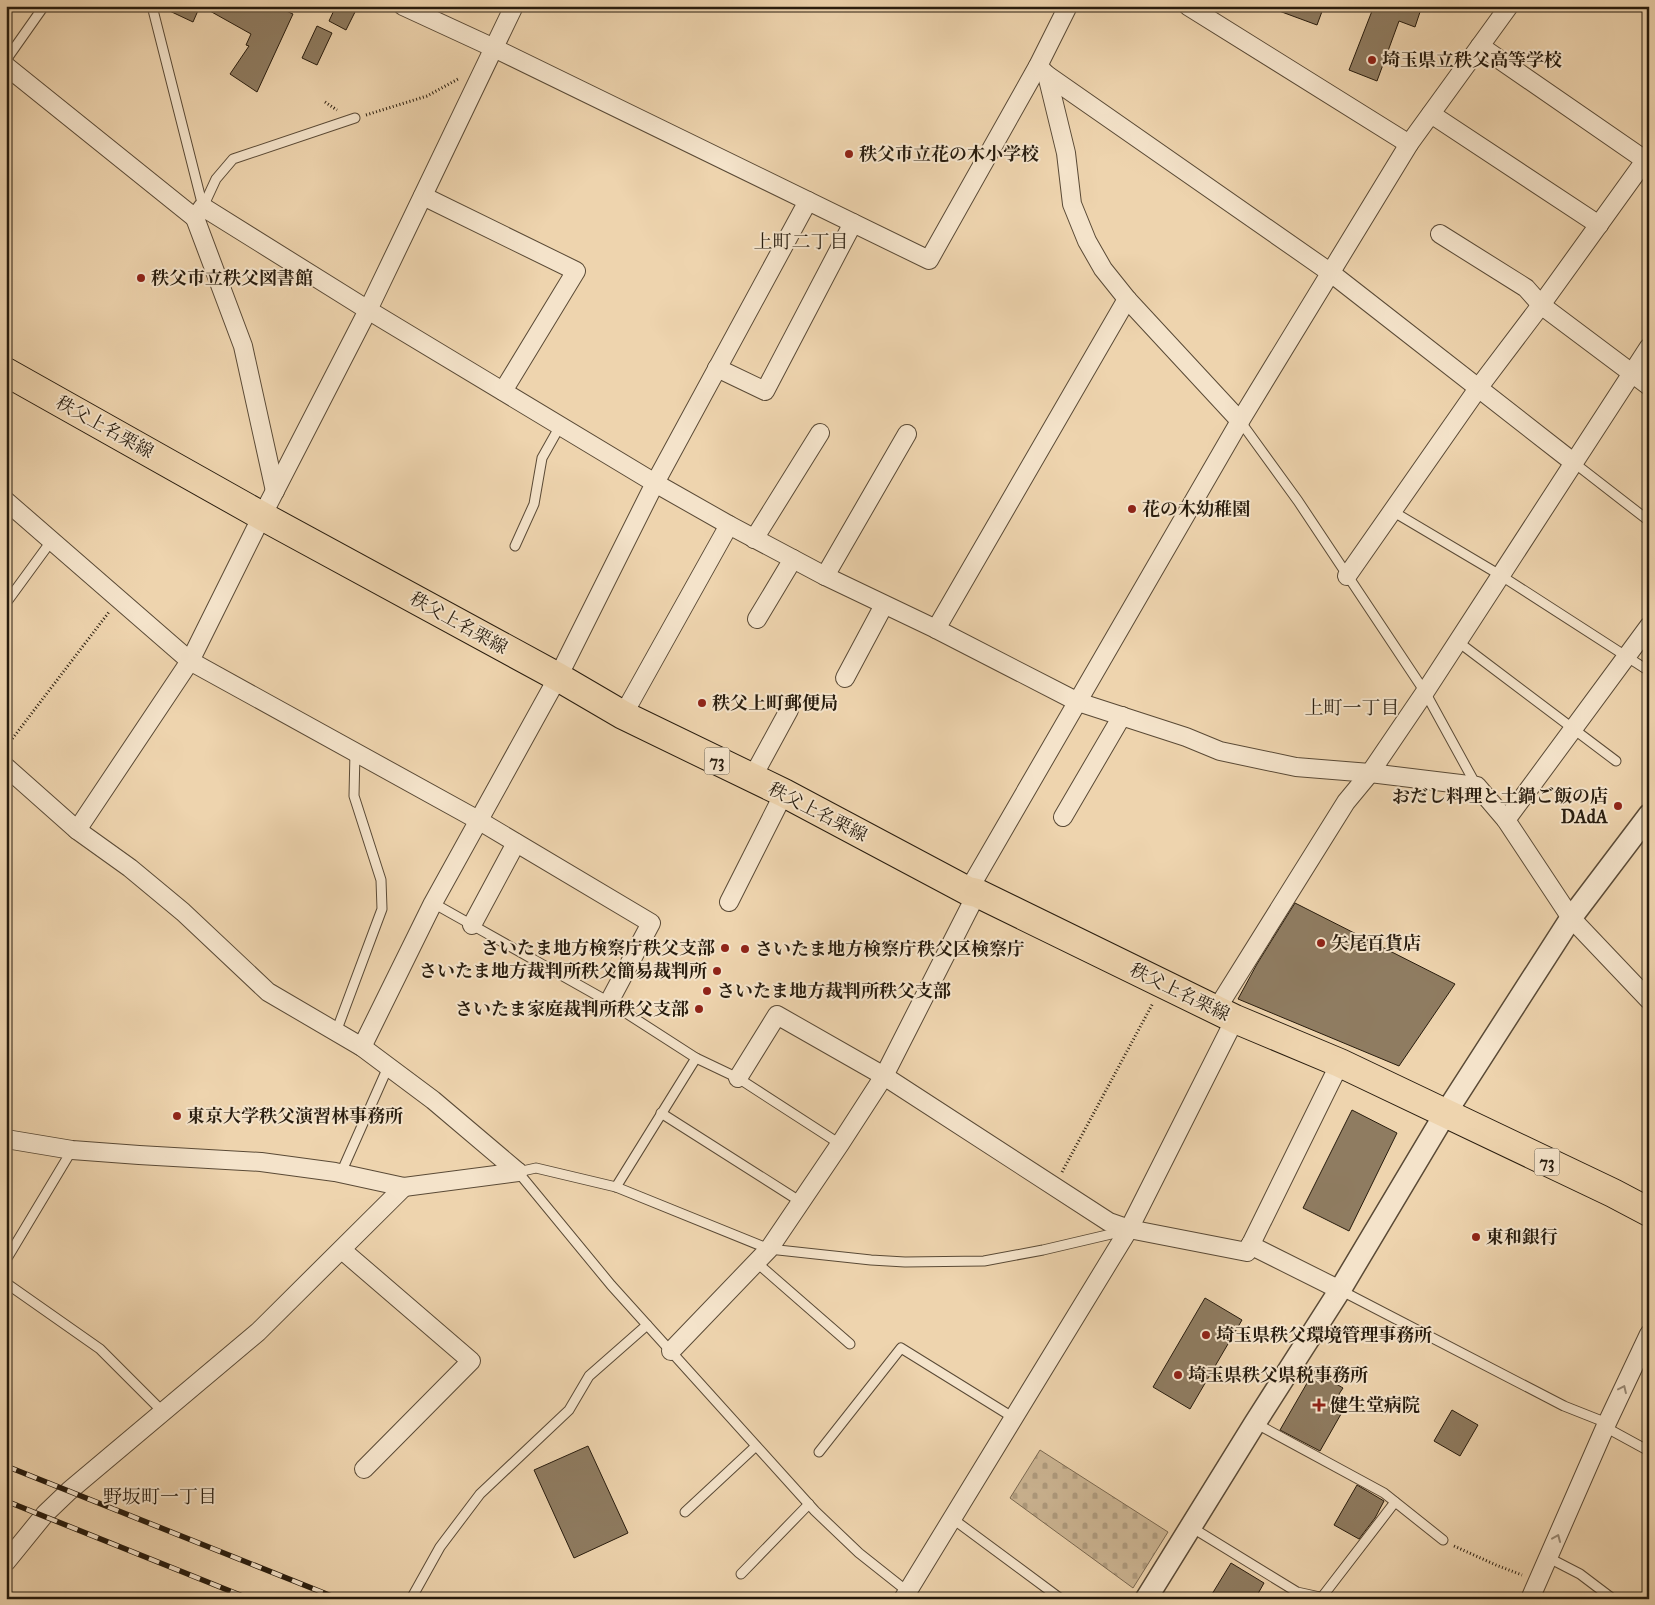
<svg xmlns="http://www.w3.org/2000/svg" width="1655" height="1605" font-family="'IM FELL Great Primer','Noto Serif JP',serif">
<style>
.cemetery{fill:url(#cemetery-stones);stroke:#7a6850}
.building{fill:#8f7c61;stroke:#281c0e}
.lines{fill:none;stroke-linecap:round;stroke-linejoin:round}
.service-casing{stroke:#5a4a36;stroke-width:11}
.minor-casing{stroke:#5a4a36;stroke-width:20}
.tertiary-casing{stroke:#5a4a36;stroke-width:24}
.primary-casing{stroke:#281c0e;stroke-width:30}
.path{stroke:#281c0e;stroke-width:3;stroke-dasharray:1 2.5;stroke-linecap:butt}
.service{stroke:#f4e3ca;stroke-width:9}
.minor{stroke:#f4e3ca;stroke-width:18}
.tertiary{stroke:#f4e3ca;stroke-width:21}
.primary{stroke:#eed4ae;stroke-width:28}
.rail-casing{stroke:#281c0e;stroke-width:5.5}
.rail{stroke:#f4e3ca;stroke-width:4;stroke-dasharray:11;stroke-linecap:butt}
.oneway{stroke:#988975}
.poi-dot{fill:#8f2418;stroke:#f4e3ca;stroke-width:2}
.labels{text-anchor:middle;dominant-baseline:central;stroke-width:4;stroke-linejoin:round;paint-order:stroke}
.shield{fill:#f4e3ca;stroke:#655846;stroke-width:1}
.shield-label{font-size:16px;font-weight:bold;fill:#281c0e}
.poi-label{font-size:18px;font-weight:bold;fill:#281c0e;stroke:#f4e3ca;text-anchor:start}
.street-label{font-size:18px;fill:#281c0e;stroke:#f4e3ca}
.neighbourhood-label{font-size:19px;fill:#281c0e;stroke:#f4e3ca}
</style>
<defs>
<pattern id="cemetery-stones" width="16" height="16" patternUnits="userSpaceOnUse" patternTransform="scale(1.25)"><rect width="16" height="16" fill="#ccb593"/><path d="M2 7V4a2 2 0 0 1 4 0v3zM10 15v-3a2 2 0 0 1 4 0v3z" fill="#af9b7e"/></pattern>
</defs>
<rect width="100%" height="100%" fill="#eed4ae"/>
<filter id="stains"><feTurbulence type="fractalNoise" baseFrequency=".004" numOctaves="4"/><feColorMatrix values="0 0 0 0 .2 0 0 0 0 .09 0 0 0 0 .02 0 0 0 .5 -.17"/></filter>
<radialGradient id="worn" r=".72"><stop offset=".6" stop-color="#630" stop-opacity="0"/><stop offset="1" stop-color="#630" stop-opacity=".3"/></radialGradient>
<polygon class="cemetery" points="1040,1450 1168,1532 1133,1588 1010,1498"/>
<g class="building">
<polygon points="159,6 200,6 193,22"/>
<polygon points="201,6 275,6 293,14 257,92 230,74 249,46 246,45 251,34"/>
<polygon points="336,6 358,6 346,30 329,21"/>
<polygon points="1271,6 1324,6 1317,25 1271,8"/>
<polygon points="1364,6 1422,6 1415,27 1399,21 1377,81 1349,70 1372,11 1364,8"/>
<polygon points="317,26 332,33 317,65 302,58"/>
<polygon points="1295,903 1455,984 1399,1066 1238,999 1257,964"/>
<polygon points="1352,1110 1397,1133 1349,1231 1303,1208"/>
<polygon points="1205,1298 1242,1320 1190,1409 1153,1387"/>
<polygon points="1314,1371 1343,1388 1339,1394 1349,1400 1320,1451 1280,1430"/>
<polygon points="1452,1410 1478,1425 1460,1456 1434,1441"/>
<polygon points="588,1446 628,1533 574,1558 534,1470"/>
<polygon points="1357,1485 1384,1501 1375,1518 1359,1539 1334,1525"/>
<polygon points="1231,1563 1264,1583 1255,1599 1209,1599"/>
</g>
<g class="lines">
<g class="service-casing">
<g id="service">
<polyline points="152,6 203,207"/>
<polyline points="6,60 44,6"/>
<polyline points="6,83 15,72"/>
<polyline points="203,207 216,179 233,159 355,118"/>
<polyline points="1240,421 1298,501 1425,692 1476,785"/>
<polyline points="1573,462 1649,521"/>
<polyline points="1392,511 1500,575 1649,671"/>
<polyline points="515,546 534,504 542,458 560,426"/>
<polyline points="6,603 52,540"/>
<polyline points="1457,641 1616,761"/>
<polyline points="433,903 609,1002 696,1058 738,1078 840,1144"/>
<polyline points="336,1032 382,909 381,880 354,796 355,752"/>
<polyline points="661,1113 801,1202"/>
<polyline points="341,1173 388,1067"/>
<polyline points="616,1187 696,1058"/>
<polyline points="6,1260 72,1150"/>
<polyline points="756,1262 850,1344"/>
<polyline points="6,1283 100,1349 162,1411"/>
<polyline points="1340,1290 1564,1406 1607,1423"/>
<polyline points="1255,1423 1384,1493 1443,1540"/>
<polyline points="1605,1427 1649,1451"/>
<polyline points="819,1452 901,1348 1014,1418"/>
<polyline points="685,1512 756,1446"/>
<polyline points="953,1519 1061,1599"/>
<polyline points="1191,1527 1297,1592 1329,1599"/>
<polyline points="1549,1558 1580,1574 1613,1599"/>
<polyline points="741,1574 809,1504"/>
<polyline points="1322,1597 1395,1502"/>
<polyline points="411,1599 440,1547 480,1494 569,1410 589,1376 647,1325"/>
<polyline points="917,1599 859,1553 815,1511 611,1285 518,1172 536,1168 616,1187 769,1249 871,1260 905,1262 984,1261 1043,1250 1124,1231"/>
</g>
</g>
<g class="minor-casing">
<g id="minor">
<polyline points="403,6 494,48 929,260 1038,66 1068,6"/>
<polyline points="1188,6 1409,144"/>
<polyline points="1480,46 1645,160"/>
<polyline points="6,66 195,218 203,207 368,310 655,483 729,525 825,576 936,629 1078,702 1186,737 1220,751 1296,767 1370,773 1477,786 1506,820 1571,918 1649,1000"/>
<polyline points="1038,66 1047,75 1331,273 1573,462"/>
<polyline points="1047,75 1066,153 1072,204 1087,241 1103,269 1127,299 1240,421"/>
<polyline points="1431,114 1599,225"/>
<polyline points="423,196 576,271 503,391"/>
<polyline points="195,218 243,346 275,491"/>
<polyline points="1440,234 1526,288 1541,305 1649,386"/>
<polyline points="717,368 765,391 853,223"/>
<polyline points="6,501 190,661 478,820 651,923 609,1002"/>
<polyline points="754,539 820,433"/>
<polyline points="825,576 907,434"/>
<polyline points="1347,576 1479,387 1541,305 1649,155"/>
<polyline points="757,619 793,559"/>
<polyline points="936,629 1127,299"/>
<polyline points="845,678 884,605"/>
<polyline points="623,715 729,525"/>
<polyline points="6,767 77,830 130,868 183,912 268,992 362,1047 433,1100 518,1172"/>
<polyline points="752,778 789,710"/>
<polyline points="1063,817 1122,716"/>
<polyline points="1506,820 1649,626"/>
<polyline points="77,830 190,661 262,516 368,310 514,6"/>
<polyline points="968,891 1240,421 1409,144 1509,6"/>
<polyline points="729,902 784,793"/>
<polyline points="472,925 516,843"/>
<polyline points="1216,1010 1346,802 1370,773 1425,692 1649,347"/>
<polyline points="362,1047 433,903 558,677 655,483 808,201"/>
<polyline points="738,1078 777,1015 884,1076 1109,1222 1129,1229 1247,1252 1340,1063"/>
<polyline points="6,1139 72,1150 139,1155 261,1162 335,1172 404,1187 518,1172"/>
<polyline points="1250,1245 1340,1290"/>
<polyline points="342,1250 471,1361 364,1469"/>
<polyline points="671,1351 769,1249 840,1144 884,1076 977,893"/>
<polyline points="6,1562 45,1514 69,1491 258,1332 404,1187"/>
<polyline points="903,1599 1129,1229 1235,1019"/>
<polyline points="1530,1599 1607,1423 1649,1334"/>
</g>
</g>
<g class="tertiary-casing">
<polyline id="tertiary" points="1146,1599 1255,1423 1340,1290 1445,1114 1571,918 1649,815"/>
</g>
<g class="primary-casing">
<polyline id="primary" points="6,372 262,516 558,677 623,715 784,793 968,891 977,893 1235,1019 1340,1063 1613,1193 1649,1212"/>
</g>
<g class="path">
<polyline points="325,102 337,110"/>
<polyline points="366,115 427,96 460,78"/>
<polyline points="6,747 109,612"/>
<polyline points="1062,1172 1153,1003"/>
<polyline points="1454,1546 1496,1565 1522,1575"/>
</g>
<use href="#service" class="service"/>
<use href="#minor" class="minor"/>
<use href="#tertiary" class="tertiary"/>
<use href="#primary" class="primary"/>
<g class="rail-casing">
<g id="rail">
<polyline points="6,1466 339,1599"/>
<polyline points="6,1501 250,1599"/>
</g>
</g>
<use href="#rail" class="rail"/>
</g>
<defs><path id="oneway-chevron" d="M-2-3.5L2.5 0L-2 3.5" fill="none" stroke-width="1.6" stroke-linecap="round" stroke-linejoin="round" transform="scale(1.25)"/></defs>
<g class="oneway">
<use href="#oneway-chevron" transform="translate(1623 1389) rotate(-65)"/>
<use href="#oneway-chevron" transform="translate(1557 1538) rotate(-67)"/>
</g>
<g class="poi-dot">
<circle cx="1372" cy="60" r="5"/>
<circle cx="849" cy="154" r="5"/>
<circle cx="141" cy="278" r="5"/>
<circle cx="1132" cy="509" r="5"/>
<circle cx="702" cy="703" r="5"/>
<circle cx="1618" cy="806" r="5"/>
<circle cx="1321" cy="943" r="5"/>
<circle cx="725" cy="948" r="5"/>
<circle cx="745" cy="949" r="5"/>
<circle cx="717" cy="971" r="5"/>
<circle cx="707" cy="991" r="5"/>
<circle cx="699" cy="1009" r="5"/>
<circle cx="177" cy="1116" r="5"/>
<circle cx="1476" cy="1237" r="5"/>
<circle cx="1206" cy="1335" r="5"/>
<circle cx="1178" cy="1375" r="5"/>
<path d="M1316.5 1397.5h5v5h5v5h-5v5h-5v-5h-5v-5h5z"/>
</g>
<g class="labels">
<g class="shield">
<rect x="704.5" y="747.5" width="25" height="27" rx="4"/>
<rect x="1534.5" y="1148.5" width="25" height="27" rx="4"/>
</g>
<g class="shield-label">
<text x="717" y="761">73</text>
<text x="1547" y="1162">73</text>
</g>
<g class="poi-label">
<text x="1382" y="60">埼玉県立秩父高等学校</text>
<text x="859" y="154">秩父市立花の木小学校</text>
<text x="151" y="278">秩父市立秩父図書館</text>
<text x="1142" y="509">花の木幼稚園</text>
<text x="712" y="703">秩父上町郵便局</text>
<text x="1608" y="796" text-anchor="end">おだし料理と土鍋ご飯の店<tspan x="1608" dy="21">DAdA</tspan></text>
<text x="1331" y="943">矢尾百貨店</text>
<text x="715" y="948" text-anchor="end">さいたま地方検察庁秩父支部</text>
<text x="755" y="949">さいたま地方検察庁秩父区検察庁</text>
<text x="707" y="971" text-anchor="end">さいたま地方裁判所秩父簡易裁判所</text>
<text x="717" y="991">さいたま地方裁判所秩父支部</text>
<text x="689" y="1009" text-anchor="end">さいたま家庭裁判所秩父支部</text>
<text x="187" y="1116">東京大学秩父演習林事務所</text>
<text x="1486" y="1237">東和銀行</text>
<text x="1216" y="1335">埼玉県秩父環境管理事務所</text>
<text x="1188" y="1375">埼玉県秩父県税事務所</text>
<text x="1330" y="1405">健生堂病院</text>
</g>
<g class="street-label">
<text transform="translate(105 427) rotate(29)">秩父上名栗線</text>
<text transform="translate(459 623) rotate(29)">秩父上名栗線</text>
<text transform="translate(818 812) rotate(27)">秩父上名栗線</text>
<text transform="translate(1180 992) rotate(26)">秩父上名栗線</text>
</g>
<g class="neighbourhood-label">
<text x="801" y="241">上町二丁目</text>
<text x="1352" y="707">上町一丁目</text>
<text x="160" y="1496">野坂町一丁目</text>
</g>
</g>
<rect width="1655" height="1605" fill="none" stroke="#eed4ae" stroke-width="25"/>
<rect x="8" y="8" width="1640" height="1590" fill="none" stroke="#281c0e" stroke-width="2.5"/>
<rect x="12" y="12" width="1630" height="1580" fill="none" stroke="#281c0e"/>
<rect width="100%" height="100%" filter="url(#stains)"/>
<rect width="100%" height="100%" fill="url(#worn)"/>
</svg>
